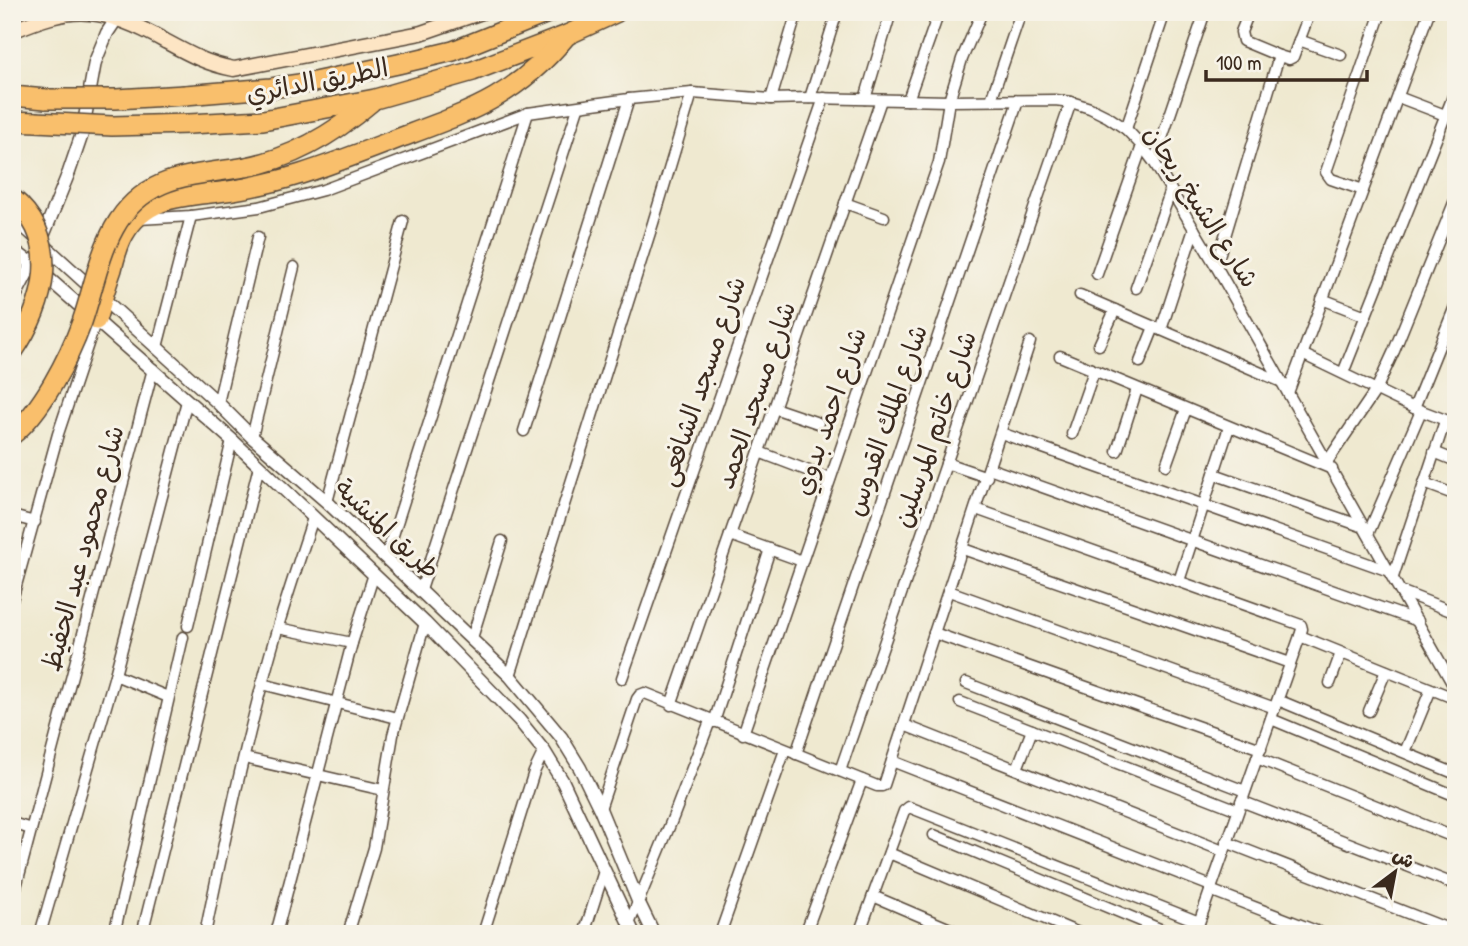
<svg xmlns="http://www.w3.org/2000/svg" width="1468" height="946" font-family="'Patrick Hand','Playpen Sans Arabic',sans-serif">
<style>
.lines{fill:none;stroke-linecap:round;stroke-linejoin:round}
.minor-casing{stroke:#564739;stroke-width:13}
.tertiary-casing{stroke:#564739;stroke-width:15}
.secondary-casing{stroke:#564739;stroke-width:17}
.motorway-casing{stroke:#564739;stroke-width:22}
.minor{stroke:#fff;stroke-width:10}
.tertiary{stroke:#fff;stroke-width:12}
.secondary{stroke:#fde5c4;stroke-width:14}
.motorway{stroke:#f9bf6c;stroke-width:19}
.motorway-bridge-casing{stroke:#564739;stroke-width:22;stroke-linecap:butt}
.motorway-bridge{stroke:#f9bf6c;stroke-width:19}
.labels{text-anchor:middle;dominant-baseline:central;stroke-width:6;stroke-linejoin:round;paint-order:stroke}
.street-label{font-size:26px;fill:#3b2a1e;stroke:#f7f3e8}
</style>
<rect width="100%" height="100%" fill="#f7f3e8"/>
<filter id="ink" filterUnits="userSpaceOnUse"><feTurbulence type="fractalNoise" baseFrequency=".0143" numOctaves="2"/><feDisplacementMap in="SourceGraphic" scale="14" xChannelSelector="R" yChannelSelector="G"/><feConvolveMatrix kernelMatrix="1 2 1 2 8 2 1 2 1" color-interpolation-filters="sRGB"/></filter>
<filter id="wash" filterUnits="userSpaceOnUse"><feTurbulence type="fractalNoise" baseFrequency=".00686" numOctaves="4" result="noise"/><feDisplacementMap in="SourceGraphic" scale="28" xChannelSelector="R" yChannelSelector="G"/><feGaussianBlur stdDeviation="1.57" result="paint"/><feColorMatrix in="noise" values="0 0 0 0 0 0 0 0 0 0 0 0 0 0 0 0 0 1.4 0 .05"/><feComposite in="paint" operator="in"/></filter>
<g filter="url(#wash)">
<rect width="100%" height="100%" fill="#efe9d0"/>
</g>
<g filter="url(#ink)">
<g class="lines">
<g class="minor-casing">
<g id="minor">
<polyline points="1249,12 1241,32 1243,41 1279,56"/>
<polyline points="1299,40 1341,55"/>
<polyline points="1398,97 1445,115"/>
<polyline points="810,98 837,12"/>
<polyline points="771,99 797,12"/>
<polyline points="865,99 891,12"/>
<polyline points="908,100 939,12"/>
<polyline points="991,100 1021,12"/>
<polyline points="1126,129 1165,12"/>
<polyline points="1154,162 1205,12"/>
<polyline points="1363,190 1331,179 1326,172 1381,12"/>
<polyline points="845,203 884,217"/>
<polyline points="139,219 191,216 259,207 323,190 528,113 629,99 692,93 771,99 810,98 949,101 1055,100 1071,102 1090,108 1108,117 1126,129 1142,146 1154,162 1216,266 1456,690"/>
<polyline points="1216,266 1279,56 1289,59 1293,57 1310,12"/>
<polyline points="1097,274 1142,146"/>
<polyline points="1136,288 1171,190"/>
<polyline points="1080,295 1282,382"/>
<polyline points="1322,299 1366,316"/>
<polyline points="1161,330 1194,229"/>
<polyline points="1099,345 1115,310"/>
<polyline points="157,347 191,216"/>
<polyline points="1302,354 1414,408 1456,424"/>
<polyline points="1060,356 1332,469"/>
<polyline points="1140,362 1154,327"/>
<polyline points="1343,373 1456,89"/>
<polyline points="1288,393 1429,12"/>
<polyline points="218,403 258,237"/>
<polyline points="774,408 818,423"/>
<polyline points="1414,408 1456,304"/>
<polyline points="524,431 629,99"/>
<polyline points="1001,433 1389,571"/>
<polyline points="1072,434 1094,371"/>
<polyline points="252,437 294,267"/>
<polyline points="1117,451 1137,389"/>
<polyline points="759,452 830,479"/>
<polyline points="1434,452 1456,461"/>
<polyline points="1327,462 1376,390 1394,351 1456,198"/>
<polyline points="946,463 987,477"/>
<polyline points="1166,465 1186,409"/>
<polyline points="989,468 1418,621"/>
<polyline points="1214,474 1364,527"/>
<polyline points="1424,483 1456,495"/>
<polyline points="327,502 403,221"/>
<polyline points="976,509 1301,625 1302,629 1300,636 1195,934"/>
<polyline points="12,516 35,522"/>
<polyline points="1368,534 1421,411"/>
<polyline points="730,535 802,561"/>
<polyline points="963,549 1290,663"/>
<polyline points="386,557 528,113"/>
<polyline points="1393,577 1445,421"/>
<polyline points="1179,581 1229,427"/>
<polyline points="421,590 578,108"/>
<polyline points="949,591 1275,708"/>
<polyline points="1400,591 1456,613"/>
<polyline points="12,600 58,434 96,320"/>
<polyline points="188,626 232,440"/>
<polyline points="278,628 352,643"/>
<polyline points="934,633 1261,749"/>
<polyline points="1300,636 1456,699"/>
<polyline points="472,638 502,541"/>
<polyline points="115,675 168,697"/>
<polyline points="510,676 653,223 692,93"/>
<polyline points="622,678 824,98"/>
<polyline points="966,683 1245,791"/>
<polyline points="1330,683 1341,653"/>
<polyline points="262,684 397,718"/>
<polyline points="1278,700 1456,774"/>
<polyline points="960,702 1238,810"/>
<polyline points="671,705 881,100"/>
<polyline points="1369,711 1386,671"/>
<polyline points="1271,719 1456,796"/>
<polyline points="714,722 770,549"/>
<polyline points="904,725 1223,851"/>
<polyline points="743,734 939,162 949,101 962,59 982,12"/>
<polyline points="1405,752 1431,689"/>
<polyline points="796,754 1018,101"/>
<polyline points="244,758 383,790"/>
<polyline points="1257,758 1456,838"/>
<polyline points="892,761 1211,886"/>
<polyline points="1017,769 1032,730"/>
<polyline points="840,771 1071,102"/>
<polyline points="1241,801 1456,885"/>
<polyline points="600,809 637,699 640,695 645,693 877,786 882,786 884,785 1030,342"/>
<polyline points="12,823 31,829"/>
<polyline points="934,835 1172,934"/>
<polyline points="1226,842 1456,932"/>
<polyline points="889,853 1081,934"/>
<polyline points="1210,890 1324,934"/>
<polyline points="873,896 962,934"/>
<polyline points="12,902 153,369"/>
<polyline points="629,924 674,815 710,721"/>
<polyline points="40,934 115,675 187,401"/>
<polyline points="114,934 183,637"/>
<polyline points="142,934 259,466"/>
<path d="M 205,934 C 226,832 248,730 277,630 C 288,593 301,555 313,518"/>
<polyline points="276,934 352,643 374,574"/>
<polyline points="348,934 374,848 393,735 425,623"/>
<polyline points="483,934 534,772 544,751"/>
<polyline points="584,934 604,871"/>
<polyline points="720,934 785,750"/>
<polyline points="805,934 862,780"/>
<polyline points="859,934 904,811 909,807 1199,922"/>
</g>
</g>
<g class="tertiary-casing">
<g id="tertiary">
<polyline points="12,216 218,403 252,437 327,502 510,676 561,737 580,768 600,809 638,901 654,934"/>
<polyline points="41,241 69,172 82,134 95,62 107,33 121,12"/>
<polyline points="12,249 32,264 232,440 425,623 519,720 544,751 563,782 634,934"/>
<polyline points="12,302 35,258"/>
</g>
</g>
<g class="secondary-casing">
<path id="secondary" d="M 12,31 C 36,21 64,10 90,13 C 114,15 144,29 165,41 C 189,54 207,64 234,69 L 421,33 L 482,12"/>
</g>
<g class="motorway-casing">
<g id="motorway">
<polyline points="185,95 271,88 314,82 398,64 453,51 550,12"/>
<polyline points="12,96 46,99"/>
<polyline points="12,121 36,122"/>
<polyline points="189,124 263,120 375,99 473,71 567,35 617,12"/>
<path d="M 246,167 C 294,158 335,133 371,102"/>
<path d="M 96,320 C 101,303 106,286 112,269 C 115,257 118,244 124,234 C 149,191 192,197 234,190 C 257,186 279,181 301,174 C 335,163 368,150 402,137 C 472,111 517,96 567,35"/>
</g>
</g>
<use href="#minor" class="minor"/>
<use href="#tertiary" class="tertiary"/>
<use href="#secondary" class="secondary"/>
<use href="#motorway" class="motorway"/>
<g class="motorway-bridge-casing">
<g id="motorway-bridge">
<polyline points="46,99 116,99 185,95"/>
<polyline points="36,122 112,126 189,124"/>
<path d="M 12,198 C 63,240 45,305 12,353"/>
<path d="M 12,435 C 42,411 69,358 82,322 C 100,270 104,209 162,184 C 184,174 222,171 246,167"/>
</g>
</g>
<use href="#motorway-bridge" class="motorway-bridge"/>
</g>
</g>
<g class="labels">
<g class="street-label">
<text transform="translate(317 80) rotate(-11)">الطريق الدائري</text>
<text transform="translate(1202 206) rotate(57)">شارع الشيخ ريحان</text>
<text transform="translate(701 381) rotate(-71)">شارع مسجد الشافعى</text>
<text transform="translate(755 395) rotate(-71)">شارع مسجد الحمد</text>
<text transform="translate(829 411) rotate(-71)">شارع احمد بدوي</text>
<text transform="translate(886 420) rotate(-71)">شارع الملك القدوس</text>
<text transform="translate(934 429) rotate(-71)">شارع خاتم المرسلين</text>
<text transform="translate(388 528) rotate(43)">طريق المنشية</text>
<text transform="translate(82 548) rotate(-75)">شارع محمود عبد الحفيظ</text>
</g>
</g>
<rect width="1468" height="946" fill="none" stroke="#f7f3e8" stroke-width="42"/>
<g transform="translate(1395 872) rotate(32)" stroke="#f7f3e8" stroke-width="5" paint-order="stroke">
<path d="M0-5L12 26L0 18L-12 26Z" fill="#3b2a1e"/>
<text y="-10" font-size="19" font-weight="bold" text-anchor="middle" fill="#3b2a1e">ش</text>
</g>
<path d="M1206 70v10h161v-10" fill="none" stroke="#3b2a1e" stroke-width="3.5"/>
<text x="1216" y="70" font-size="21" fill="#3b2a1e" stroke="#f7f3e8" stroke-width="5" paint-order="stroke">100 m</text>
</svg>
